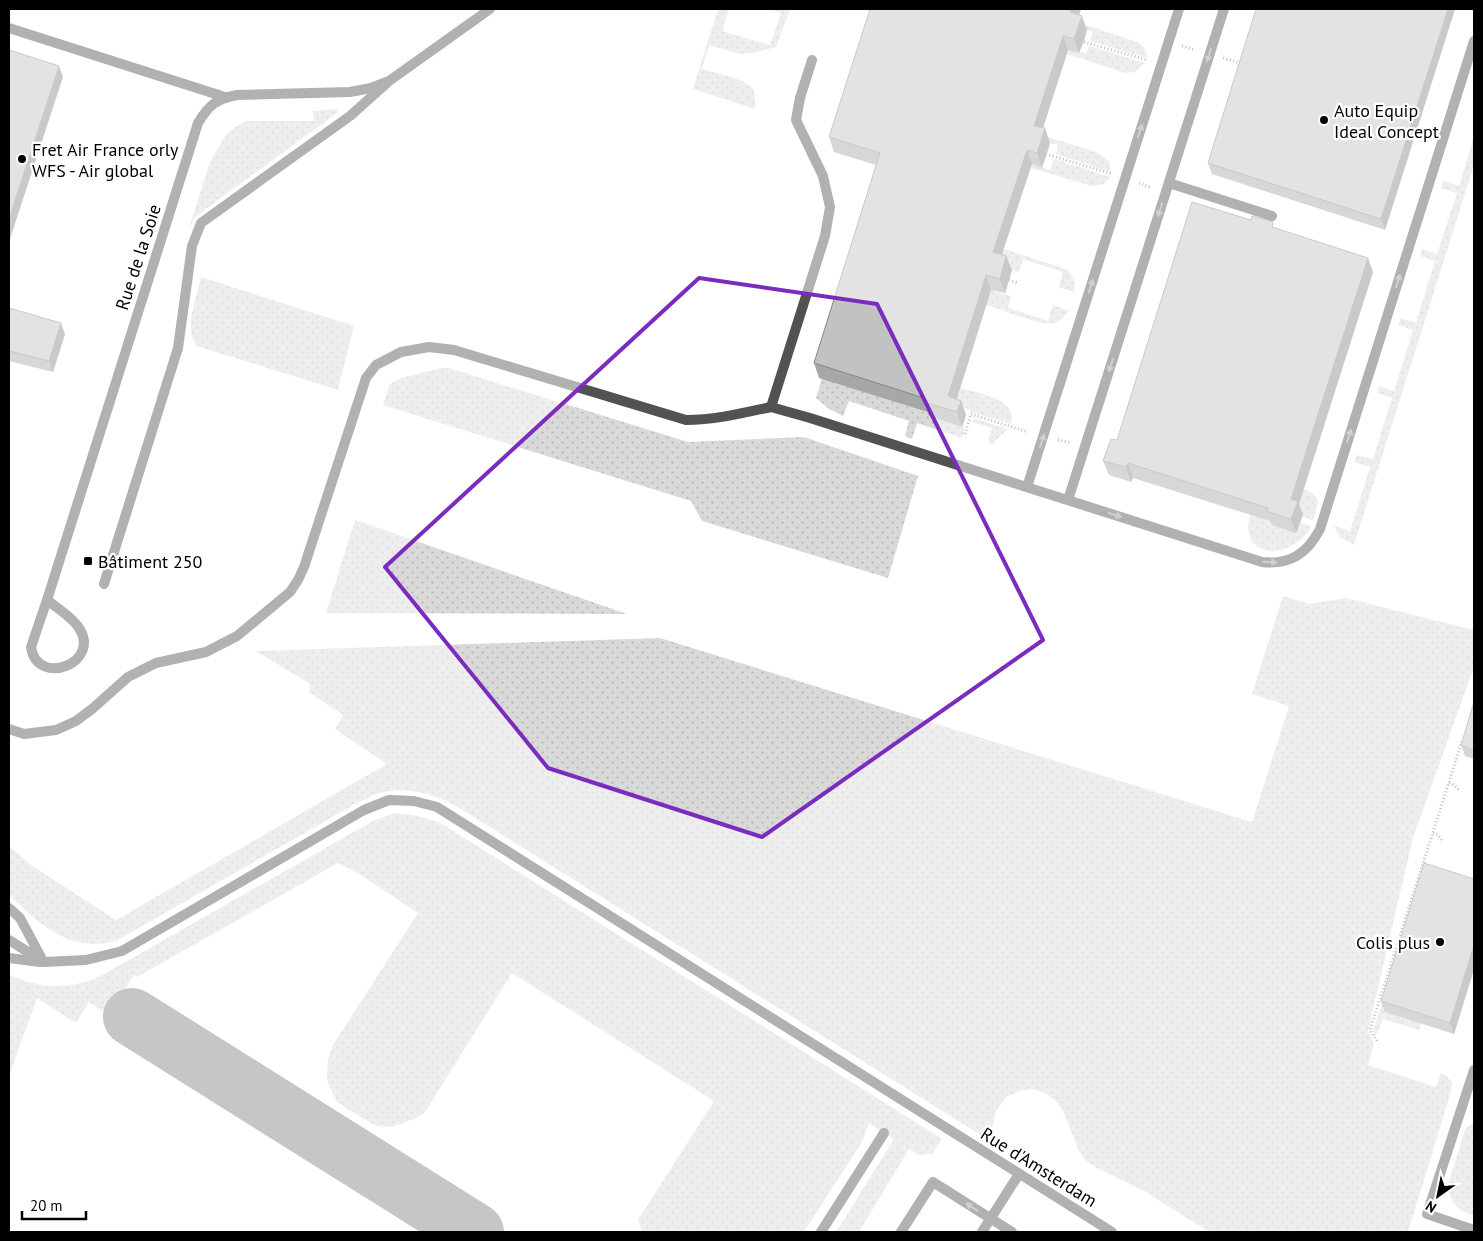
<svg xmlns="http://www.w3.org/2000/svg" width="1483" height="1241" font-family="'PT Sans',sans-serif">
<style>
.grass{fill:url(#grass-dots)}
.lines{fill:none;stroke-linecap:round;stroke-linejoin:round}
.taxiway{stroke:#808080;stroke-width:58}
.path{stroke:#747474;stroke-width:3;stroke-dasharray:1 2.5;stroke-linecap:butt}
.lane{stroke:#525252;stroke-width:10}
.street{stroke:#525252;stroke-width:10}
.wall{fill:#a7a7a7}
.shaded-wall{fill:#888}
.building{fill:#c2c2c2;stroke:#888}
.oneway{fill:#979797}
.marked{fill:none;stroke:#7b2cbf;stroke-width:4;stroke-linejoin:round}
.poi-dot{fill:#000;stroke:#fff;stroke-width:2}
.labels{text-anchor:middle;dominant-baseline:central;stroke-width:4.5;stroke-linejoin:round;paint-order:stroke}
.poi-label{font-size:18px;fill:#000;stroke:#fff;text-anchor:start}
.street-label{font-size:18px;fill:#000;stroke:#fff}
</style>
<defs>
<pattern id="grass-dots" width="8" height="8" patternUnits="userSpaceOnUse" patternTransform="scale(1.25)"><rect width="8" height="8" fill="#d9d9d9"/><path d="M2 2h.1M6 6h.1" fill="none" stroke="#b8b8b8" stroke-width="1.8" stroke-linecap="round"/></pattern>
</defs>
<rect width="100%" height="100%" fill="#fff"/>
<g class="grass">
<path d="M 718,9 L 729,9 L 722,31 L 770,45 L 781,13 L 768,9 L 790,9 L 776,47 L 757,52 L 740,54 L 709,45 L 702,69 C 714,73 746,78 753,89 C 756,95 755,102 755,109 L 693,89 Z"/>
<polygon points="1077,22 1140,43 1146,51 1147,58 1090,41 1093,32 1076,26"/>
<polygon points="1089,46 1145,63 1135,72 1125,73 1067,54 1068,50 1086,53"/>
<polygon points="337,109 337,113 199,214 194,219 188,231 210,162 226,135 232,129 246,121 314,121 313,111"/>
<polygon points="1041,135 1096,152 1109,161 1111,172 1056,154 1058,145 1039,140"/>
<polygon points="1474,137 1474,165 1354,545 1340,537 1334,526 1350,531 1370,467 1354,462 1357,455 1373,459 1392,398 1377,393 1379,386 1394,391 1413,330 1398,325 1401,318 1416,323 1435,261 1420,256 1422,249 1437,254 1457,193 1441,188 1443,181 1459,186"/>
<polygon points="1054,159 1110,177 1104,184 1092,186 1031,168 1032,164 1050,170"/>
<polygon points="1004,249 1068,270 1075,282 1074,292 1059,287 1063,272 1023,259 1019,272 998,266"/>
<path d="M 201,277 L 354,326 L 338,390 L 197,346 C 183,332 197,295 201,277 Z"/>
<path d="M 991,290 L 1011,296 L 1008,308 L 1048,321 L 1053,305 L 1069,311 C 1064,316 1061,321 1054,323 C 1043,327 1000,309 986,305 Z"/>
<polygon points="441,368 449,368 688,442 804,437 918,476 888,578 702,521 691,501 383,405 390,384 401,378"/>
<polygon points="822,378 929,413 929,416 965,427 962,438 917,423 912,439 905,436 909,421 849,401 843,416 829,409 816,398"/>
<path d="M 961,388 C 979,394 1018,398 1011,424 L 971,412 L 971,410 L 955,405 Z"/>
<polygon points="974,418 1008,429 992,444 988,441 992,428 972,422"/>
<path d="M 1304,489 C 1323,497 1318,504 1313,521 L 1296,513 Z"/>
<path d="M 1250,515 L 1273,522 L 1296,533 L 1300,523 L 1311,526 C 1295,560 1238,562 1250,515 Z"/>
<polygon points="355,520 627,614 326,613"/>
<path d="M 1283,596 L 1310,604 L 1346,598 L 1474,630 L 1474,667 L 1413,838 L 1368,1031 L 1374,1044 L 1368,1065 L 1436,1087 L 1441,1073 L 1445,1075 L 1452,1082 L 1451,1092 L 1408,1232 L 1209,1232 L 1146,1192 L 1097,1168 L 1085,1160 L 1079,1151 L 1063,1111 L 1055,1100 L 1045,1093 L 1032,1089 L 1019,1091 L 1006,1097 L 996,1111 L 991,1131 L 987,1139 L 453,804 C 432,793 403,786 379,793 C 372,795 364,800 357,803 L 116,941 C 68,953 41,925 9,895 L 9,846 L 31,865 L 116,920 L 387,764 L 335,729 L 343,715 L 309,692 L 310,684 L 256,651 L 660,638 L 1252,822 L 1289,706 L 1252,694 Z"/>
<path d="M 394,813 L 413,815 L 439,822 L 942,1139 L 932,1154 L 919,1155 L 909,1149 L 859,1232 L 836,1232 L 894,1139 L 869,1123 L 862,1142 L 804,1232 L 642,1232 L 638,1220 L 714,1101 L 512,973 L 425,1112 L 416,1118 L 403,1123 L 392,1127 L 376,1126 L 338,1103 L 328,1084 L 327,1076 L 328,1059 L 333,1045 L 418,913 L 361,875 L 338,863 L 137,977 L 134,975 L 109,1015 L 89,1002 L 76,1023 L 37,998 L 9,1076 L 9,975 C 42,989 65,990 99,977 L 373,821 Z"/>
<polygon points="1388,985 1421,1024 1419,1030 1383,1019 1376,1036 1373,1031"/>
<path d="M 1474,1123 L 1474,1215 C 1458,1213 1449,1200 1448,1185 L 1465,1130 L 1467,1127 Z"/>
</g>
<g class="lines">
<polyline class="taxiway" points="132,1017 475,1232"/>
<g class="path">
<polyline points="1084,42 1147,60"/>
<polyline points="1182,46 1195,50"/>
<polyline points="1223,58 1243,64"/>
<polyline points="1046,154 1112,174"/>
<polyline points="1139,183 1152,188"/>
<polyline points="1009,280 1018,283"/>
<polyline points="965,434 971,414 1028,432"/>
<polyline points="1058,440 1071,443"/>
<polyline points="1449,783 1454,785 1459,790"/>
<polyline points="1433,833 1438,835 1443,842"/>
<polyline points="1377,1041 1370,1030 1462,741"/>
</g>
<g class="lane">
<polyline points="9,28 225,97"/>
<polyline points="1169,183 1272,216"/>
<path d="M 771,407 L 810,418 L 1262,562 C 1290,565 1307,554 1320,529 L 1474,41"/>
<polyline points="1027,487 1179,9"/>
<polyline points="1068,500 1224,9"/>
<polyline points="104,584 178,348 192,246 201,223 350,116 388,82"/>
<path d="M 9,729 L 24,734 L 56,730 L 76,721 L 92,709 L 128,677 L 156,663 L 206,652 L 237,636 L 290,592 L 298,580 L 304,567 L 366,378 L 376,365 L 401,352 L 429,347 L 454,350 L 686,420 C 715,420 743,413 771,407 L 825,236 L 830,207 L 823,176 L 796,120 L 800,98 L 812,60"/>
<polyline points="9,908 20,918 43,961"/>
<polyline points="9,940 44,962 86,960 122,951 364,810 389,800 414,801 437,807 948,1129"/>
<polyline points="9,958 40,962"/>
<polyline points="1474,1070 1427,1214 1474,1230"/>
<polyline points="821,1232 884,1133"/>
<polyline points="901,1232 933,1182 1012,1232"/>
<polyline points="982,1232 1019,1174"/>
</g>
<g class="street">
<path d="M 47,600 L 198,123 C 209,105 216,99 237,95 L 350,92 L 371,88 L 389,81 L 490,9"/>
<path d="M 47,600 C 57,608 72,617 79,628 C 102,663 37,688 31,647 Z"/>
<polyline points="948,1129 1112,1232"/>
</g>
</g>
<g class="wall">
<polygon points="1455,9 1385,230 1212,174 1208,163"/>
<polygon points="1079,15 1087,30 1084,42 1079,53 1068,50 1043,128 1050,143 1042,168 1032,164 1002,254 1012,270 1005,293 991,290 957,399 961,401 966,415 962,427 929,416 927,412 819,378 814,363 876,165 834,152 829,137"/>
<polygon points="1251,220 1276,228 1373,272 1299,504 1303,515 1296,533 1272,525 1270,521 1133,478 1131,482 1109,475 1103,461 1117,440"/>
<polygon points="9,308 65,334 53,372 9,361"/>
<polygon points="1474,702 1474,759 1465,756 1461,745"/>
<polygon points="1474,879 1474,969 1454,1034 1385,1012 1381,1001"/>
</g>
<g class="shaded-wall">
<polygon points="1071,9 1081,9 1076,26 1070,12"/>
<polygon points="1448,9 1455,9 1385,230 1381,219"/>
<polygon points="1082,16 1087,30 1079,53 1074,39"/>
<polygon points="1063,36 1068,50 1039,140 1034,126"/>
<polygon points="59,66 63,77 9,242 9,219"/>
<polygon points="1045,128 1050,143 1042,168 1037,153"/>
<polygon points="1027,150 1032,164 998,266 993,252"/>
<polygon points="1006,256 1012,270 1005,293 1000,279"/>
<polygon points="1368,258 1373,272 1299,504 1303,515 1296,533 1291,519 1291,499"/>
<polygon points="986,275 991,290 953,410 948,396"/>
<polygon points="61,323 65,334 53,372 49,361"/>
<polygon points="961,401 966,415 962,427 957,412"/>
<polygon points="1128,463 1133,478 1131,482 1126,467"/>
<polygon points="1474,945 1474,969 1454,1034 1450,1023"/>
</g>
<g class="building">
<polygon points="870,9 1071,9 1070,12 1082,16 1074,39 1063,36 1034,126 1045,128 1037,153 1027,150 993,252 1006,256 1000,279 986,275 948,396 961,401 957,412 924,402 924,398 814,363 880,153 829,137"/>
<polygon points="1256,9 1448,9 1381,219 1208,163"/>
<polygon points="9,50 59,66 9,219"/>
<polygon points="1192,202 1251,220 1252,216 1270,221 1273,222 1272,227 1368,258 1291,499 1298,501 1291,519 1266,511 1268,508 1128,463 1126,467 1103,461 1111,439 1117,440"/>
<polygon points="9,308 61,323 49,361 9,351"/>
<polygon points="1474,702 1474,750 1461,745"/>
<polygon points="1424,863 1474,879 1474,945 1450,1023 1381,1001"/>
</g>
<defs><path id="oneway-solid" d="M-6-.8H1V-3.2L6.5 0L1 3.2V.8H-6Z" transform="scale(1.25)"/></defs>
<g class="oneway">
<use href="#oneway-solid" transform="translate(1209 55) rotate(108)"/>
<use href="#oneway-solid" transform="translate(1140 131) rotate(-72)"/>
<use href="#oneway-solid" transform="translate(1160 210) rotate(108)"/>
<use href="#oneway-solid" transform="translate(1398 281) rotate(-72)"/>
<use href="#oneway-solid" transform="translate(1091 286) rotate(-72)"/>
<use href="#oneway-solid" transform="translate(1111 365) rotate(108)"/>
<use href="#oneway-solid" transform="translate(1349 436) rotate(-72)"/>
<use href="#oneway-solid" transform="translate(1042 441) rotate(-72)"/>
<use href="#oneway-solid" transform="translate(1115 515) rotate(18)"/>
<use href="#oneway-solid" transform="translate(1270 562) rotate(1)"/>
<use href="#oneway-solid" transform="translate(972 1207) rotate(-148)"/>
</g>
<path d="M0 0H1483V1241H0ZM 699,278 L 877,304 L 1043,640 L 762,837 L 548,768 L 385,567 Z" fill="#fff" fill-opacity=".55" fill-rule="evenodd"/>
<path class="marked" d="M 699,278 L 877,304 L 1043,640 L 762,837 L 548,768 L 385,567 Z"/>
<g class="poi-dot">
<circle cx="1324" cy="120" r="5"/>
<circle cx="22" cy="159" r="5"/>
<rect x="83" y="556" width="10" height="10" rx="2.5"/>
<circle cx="1440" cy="942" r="5"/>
</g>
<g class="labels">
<g class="poi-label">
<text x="1334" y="110">Auto Equip<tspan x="1334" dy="21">Ideal Concept</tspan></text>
<text x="32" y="149">Fret Air France orly<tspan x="32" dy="21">WFS - Air global</tspan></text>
<text x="98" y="561">Bâtiment 250</text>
<text x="1430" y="942" text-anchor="end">Colis plus</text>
</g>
<g class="street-label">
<text transform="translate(138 257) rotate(-72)">Rue de la Soie</text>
<text transform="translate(1039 1167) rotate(32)">Rue d'Amsterdam</text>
</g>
</g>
<rect width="1483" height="1241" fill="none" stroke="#000000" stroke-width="20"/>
<g transform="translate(1438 1196) rotate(213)" stroke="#ffffff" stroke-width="4" paint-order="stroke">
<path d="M0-4L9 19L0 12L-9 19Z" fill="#000000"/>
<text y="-8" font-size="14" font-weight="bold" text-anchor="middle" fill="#000000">N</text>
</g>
<path d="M22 1211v8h64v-8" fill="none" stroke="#000000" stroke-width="2.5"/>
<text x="30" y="1211" font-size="15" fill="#000000" stroke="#ffffff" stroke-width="4" paint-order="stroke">20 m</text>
</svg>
